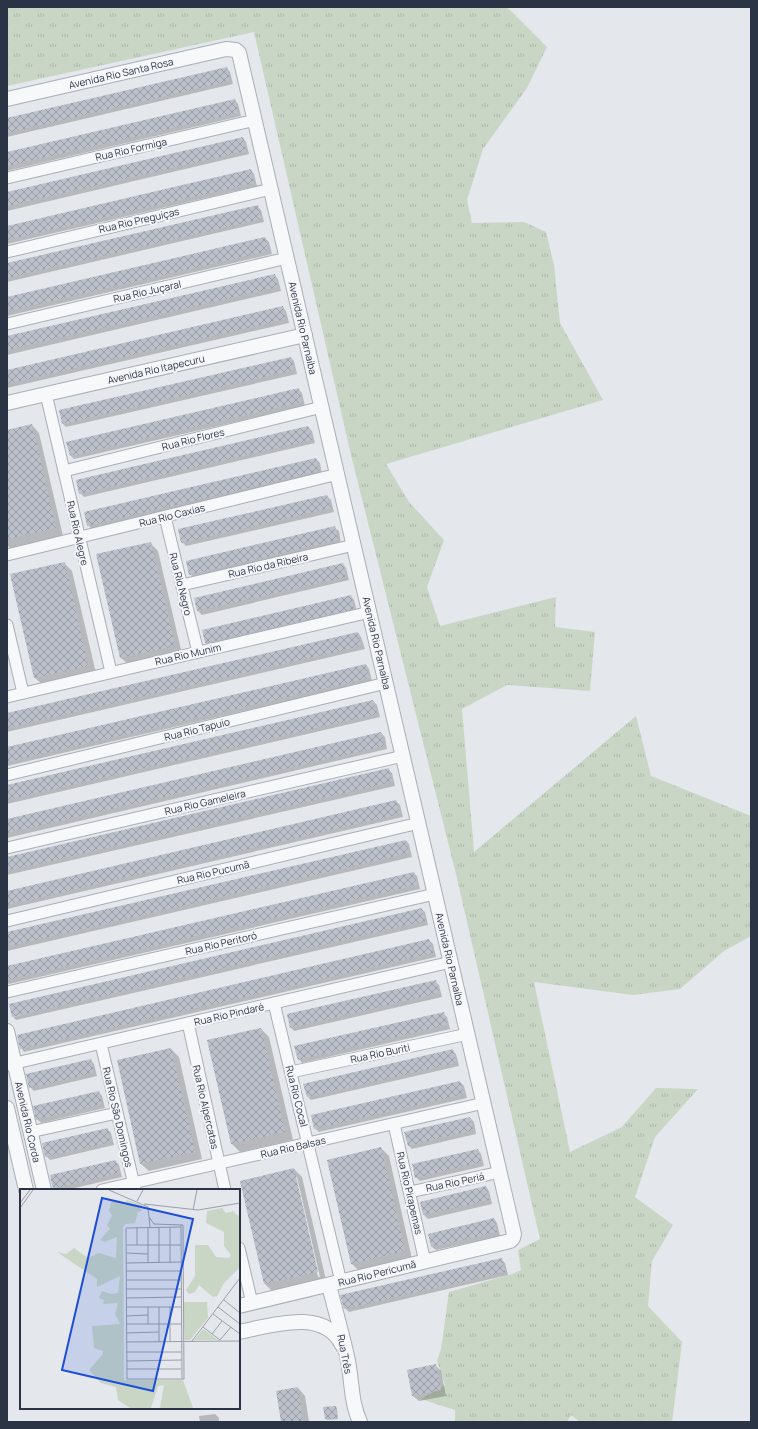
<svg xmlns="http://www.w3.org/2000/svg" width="758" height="1429" font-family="Manrope,sans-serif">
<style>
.grass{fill:url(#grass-tufts)}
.shadow{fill:#0003;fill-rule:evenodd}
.building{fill:url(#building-cross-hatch)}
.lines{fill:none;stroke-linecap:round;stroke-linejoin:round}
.minor-casing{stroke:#a9aeb7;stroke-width:13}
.tertiary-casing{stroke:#a9aeb7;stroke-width:16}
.minor{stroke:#f7f8fa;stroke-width:11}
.tertiary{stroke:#f7f8fa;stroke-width:14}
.labels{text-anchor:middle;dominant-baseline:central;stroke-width:4;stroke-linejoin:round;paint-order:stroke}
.street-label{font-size:10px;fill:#2b3445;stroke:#f4f6f9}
.inset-road{fill:none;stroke:#9a9fa9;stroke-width:1}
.view{fill:#1d4ed8;fill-opacity:0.15;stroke:#1d4ed8;stroke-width:2}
.inset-edge{fill:none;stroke:#2b3445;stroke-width:2}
</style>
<defs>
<pattern id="grass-tufts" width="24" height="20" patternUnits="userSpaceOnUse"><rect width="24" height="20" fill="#c9d6c5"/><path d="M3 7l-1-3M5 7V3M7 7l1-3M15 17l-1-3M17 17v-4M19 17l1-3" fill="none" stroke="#adb8ab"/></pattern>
<pattern id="building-cross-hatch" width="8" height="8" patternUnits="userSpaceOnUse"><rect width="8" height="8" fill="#bbc0ca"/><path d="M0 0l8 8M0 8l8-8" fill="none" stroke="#989da6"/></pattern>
</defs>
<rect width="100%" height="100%" fill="#e4e7ec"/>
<polygon class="grass" points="7,7 507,7 547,47 527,88 483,149 467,200 472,223 524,222 546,232 554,265 560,323 603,400 386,464 409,502 444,540 427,587 440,626 556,597 555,627 595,632 590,691 507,685 462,709 474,852 636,716 651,776 751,816 751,936 724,951 680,989 633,995 534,982 570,1152 622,1127 656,1088 698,1089 655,1137 635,1197 673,1225 652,1261 648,1306 682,1342 672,1422 580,1422 571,1415 567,1422 455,1422 455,1410 421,1399 445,1385 437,1361 441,1349 449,1292 512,1274 521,1270 518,1250 540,1239 456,874 351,455 254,32 7,86"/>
<g class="shadow">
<polygon points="227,68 230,72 233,84 7,137 7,119"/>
<polygon points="235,100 238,104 241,116 7,171 7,153"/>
<polygon points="243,138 246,142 249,154 7,211 7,193"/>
<polygon points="251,170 254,174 257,186 7,244 7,227"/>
<polygon points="257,206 261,210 264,222 7,282 7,264"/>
<polygon points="265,238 269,242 272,254 7,316 7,298"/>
<polygon points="274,275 278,279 281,291 7,355 7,337"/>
<polygon points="282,307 286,311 289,323 7,388 7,371"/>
<polygon points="291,358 294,361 297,374 66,427 63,424"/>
<polygon points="298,389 302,393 305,406 74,459 71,456"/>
<polygon points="32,425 39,433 63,536 10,548 7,545 7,431"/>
<polygon points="308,427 312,431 315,443 84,497 80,493"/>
<polygon points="316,459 320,463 322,475 92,529 88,525"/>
<polygon points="327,496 331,500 334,512 186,546 182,542"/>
<polygon points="335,528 339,531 341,544 194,578 190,574"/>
<polygon points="150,543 158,551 182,654 129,665 121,658"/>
<polygon points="64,563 72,571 96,673 43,685 35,678"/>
<polygon points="343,564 346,568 349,580 202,615 198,611 195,599"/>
<polygon points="351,596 354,600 357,612 210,647 206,643 203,631"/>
<polygon points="358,633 361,637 365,649 7,732 7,715"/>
<polygon points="366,665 369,669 372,681 7,766 7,748"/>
<polygon points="373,701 377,705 380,717 7,804 7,786"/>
<polygon points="381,733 385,737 387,749 7,838 7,820"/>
<polygon points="388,769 392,773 395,786 7,875 7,858"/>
<polygon points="396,801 400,805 403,817 7,909 7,892"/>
<polygon points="406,841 409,844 412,857 7,951 7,933"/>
<polygon points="413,873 417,876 420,889 9,984 7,982 7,967"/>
<polygon points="421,909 425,912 428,925 16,1020 13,1017"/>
<polygon points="429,940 433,944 436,957 24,1052 21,1048"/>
<polygon points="435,981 439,985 442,997 294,1031 291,1028"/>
<polygon points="443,1013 447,1017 450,1029 302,1063 299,1059"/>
<polygon points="261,1029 269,1037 293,1140 240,1152 232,1144 208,1041"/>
<polygon points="171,1049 179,1057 202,1159 149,1171 141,1164"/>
<polygon points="452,1050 456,1054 459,1066 311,1100 308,1097"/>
<polygon points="91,1060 94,1064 97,1076 34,1091 30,1087"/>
<polygon points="460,1082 464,1086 467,1098 319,1132 315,1128"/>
<polygon points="99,1092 102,1096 105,1108 41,1123 37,1119"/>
<polygon points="470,1118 474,1122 476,1134 412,1149 408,1145"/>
<polygon points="107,1129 111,1133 114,1145 50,1160 46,1156"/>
<polygon points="381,1148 389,1156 412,1259 359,1271 351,1263"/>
<polygon points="478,1150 481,1154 484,1166 420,1181 416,1177"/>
<polygon points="115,1161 119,1165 122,1177 66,1190 56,1190 54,1188"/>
<path d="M 294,1169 L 302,1177 L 326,1280 L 273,1292 L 265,1284 L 241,1181 ZM 295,1177 L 297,1177 L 320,1277 L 318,1277 Z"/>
<polygon points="486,1187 489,1191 492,1204 428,1219 424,1215 421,1202"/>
<polygon points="494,1219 497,1223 500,1236 436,1250 432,1247"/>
<polygon points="501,1259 505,1263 508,1275 349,1312 345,1308"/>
<polygon points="435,1365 441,1371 446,1396 419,1401 413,1396"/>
<polygon points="298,1388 305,1396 309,1422 282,1422"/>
<polygon points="335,1407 337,1408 338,1419 327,1420 326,1419"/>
<polygon points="215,1414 219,1418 219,1422 200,1422 199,1416"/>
</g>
<g class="building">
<polygon points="227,67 230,81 7,133 7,118"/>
<polygon points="235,99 238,113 7,166 7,152"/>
<polygon points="243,137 246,151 7,206 7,192"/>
<polygon points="251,169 254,183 7,240 7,226"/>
<polygon points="258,205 261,219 7,278 7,263"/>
<polygon points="265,237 268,251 8,311 7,297"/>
<polygon points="275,274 278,287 7,350 7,336"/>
<polygon points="283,306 286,319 7,384 7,370"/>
<polygon points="291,357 294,370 62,424 59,410"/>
<polygon points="299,388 302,402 70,456 66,442"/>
<polygon points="32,424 56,528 7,539 7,430"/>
<polygon points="308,426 312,440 79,494 76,480"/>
<polygon points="316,458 319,471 87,526 84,512"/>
<polygon points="327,495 331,508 181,543 178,529"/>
<polygon points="335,526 338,540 189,575 186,561"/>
<polygon points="151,542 175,646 120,658 96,554"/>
<polygon points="65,562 88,666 34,678 10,574"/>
<polygon points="343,563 346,577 197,611 194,598"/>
<polygon points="351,595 354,609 205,643 202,630"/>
<polygon points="358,632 361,646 7,728 7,713"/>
<polygon points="366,664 369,678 7,762 7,747"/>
<polygon points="373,700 377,714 7,800 7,785"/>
<polygon points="381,732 384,746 7,833 7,819"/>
<polygon points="389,768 392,782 7,871 7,857"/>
<polygon points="396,800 400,814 7,905 7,891"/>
<polygon points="406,840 409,853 10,946 7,932"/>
<polygon points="414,872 417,885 7,980 7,966"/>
<polygon points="422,908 425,921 12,1017 9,1004"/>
<polygon points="429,939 433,953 20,1049 17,1035"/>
<polygon points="436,980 439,993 290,1028 287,1014"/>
<polygon points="444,1012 447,1025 298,1060 294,1046"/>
<polygon points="261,1028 285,1132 231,1144 207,1040"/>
<polygon points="171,1048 195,1152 140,1164 117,1060"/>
<polygon points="453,1049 456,1063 307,1097 303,1084"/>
<polygon points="91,1059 94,1073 29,1088 26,1074"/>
<polygon points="460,1081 464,1094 314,1129 311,1115"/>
<polygon points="99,1091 102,1104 36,1120 33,1106"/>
<polygon points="470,1117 473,1130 408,1146 404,1132"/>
<polygon points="108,1128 111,1142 45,1157 42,1143"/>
<polygon points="381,1147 405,1251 351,1264 327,1160"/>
<polygon points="478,1149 481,1162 415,1178 412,1164"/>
<polygon points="116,1160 119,1173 53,1189 50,1175"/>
<polygon points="294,1168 318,1272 264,1284 240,1181"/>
<polygon points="486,1186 489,1200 423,1215 420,1202"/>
<polygon points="494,1218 497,1232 431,1247 428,1234"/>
<polygon points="502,1258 505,1272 344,1309 340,1295"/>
<polygon points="436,1364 441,1390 412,1396 407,1370"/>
<polygon points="298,1387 303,1422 281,1422 276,1391"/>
<polygon points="336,1406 337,1418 325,1419 323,1407"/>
</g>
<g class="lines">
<g class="minor-casing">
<g id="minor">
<polyline points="7,178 255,120"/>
<polyline points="7,252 271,189"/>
<polyline points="7,324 287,258"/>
<polyline points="46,394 111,672"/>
<polyline points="64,471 322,407"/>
<polyline points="165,517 198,652"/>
<polyline points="7,555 338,474"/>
<polyline points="182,585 354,545"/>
<polyline points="7,625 23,693"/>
<polyline points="7,697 370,612"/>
<polyline points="7,775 386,683"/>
<polyline points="7,848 403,756"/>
<polyline points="7,921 419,823"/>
<polyline points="7,992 435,894"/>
<polyline points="274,1003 341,1282"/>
<polyline points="188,1023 225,1190"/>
<polyline points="101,1044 135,1189"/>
<polyline points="7,1065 451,962"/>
<polyline points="291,1072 468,1034"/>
<polyline points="394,1124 425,1262"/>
<polyline points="30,1132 117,1113"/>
<polyline points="102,1190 484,1103"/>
<polyline points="410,1192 500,1172"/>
<polyline points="239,1248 252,1303"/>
</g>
</g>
<g class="tertiary-casing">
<g id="tertiary">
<polyline points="7,99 226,49 236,50 239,53 514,1234 513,1238 510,1241 239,1306"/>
<polyline points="7,403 305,335"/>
<polyline points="7,1031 44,1190"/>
<polyline points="7,1108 26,1190"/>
<path d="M 329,1285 C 335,1310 343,1336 348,1361 C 352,1381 351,1403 360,1422"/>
<path d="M 239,1332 C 270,1326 324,1307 342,1345"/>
</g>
</g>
<use href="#minor" class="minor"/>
<use href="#tertiary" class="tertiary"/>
</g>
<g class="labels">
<g class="street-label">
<text transform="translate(121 73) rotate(-13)">Avenida Rio Santa Rosa</text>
<text transform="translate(131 149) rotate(-13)">Rua Rio Formiga</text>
<text transform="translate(139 220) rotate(-13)">Rua Rio Preguiças</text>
<text transform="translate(147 291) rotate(-13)">Rua Rio Juçaral</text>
<text transform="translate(303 328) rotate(77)">Avenida Rio Parnaíba</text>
<text transform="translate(156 369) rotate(-13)">Avenida Rio Itapecuru</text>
<text transform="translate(193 439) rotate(-14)">Rua Rio Flores</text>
<text transform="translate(172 515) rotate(-14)">Rua Rio Caxias</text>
<text transform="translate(78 533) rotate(77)">Rua Rio Alegre</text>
<text transform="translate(268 565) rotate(-13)">Rua Rio da Ribeira</text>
<text transform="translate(181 584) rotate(76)">Rua Rio Negro</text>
<text transform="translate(377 643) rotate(77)">Avenida Rio Parnaíba</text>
<text transform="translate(188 654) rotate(-13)">Rua Rio Munim</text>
<text transform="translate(197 729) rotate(-14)">Rua Rio Tapuio</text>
<text transform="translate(205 802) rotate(-13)">Rua Rio Gameleira</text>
<text transform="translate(213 872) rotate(-13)">Rua Rio Pucumã</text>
<text transform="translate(221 943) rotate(-13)">Rua Rio Peritoró</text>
<text transform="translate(450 959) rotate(77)">Avenida Rio Parnaíba</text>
<text transform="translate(229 1014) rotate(-13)">Rua Rio Pindaré</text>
<text transform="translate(380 1053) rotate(-12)">Rua Rio Buriti</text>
<text transform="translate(297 1096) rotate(76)">Rua Rio Cocal</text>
<text transform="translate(206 1107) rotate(77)">Rua Rio Alpercatas</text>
<text transform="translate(118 1117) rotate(77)">Rua Rio São Domingos</text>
<text transform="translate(28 1122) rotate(77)">Avenida Rio Corda</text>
<text transform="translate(293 1147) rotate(-13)">Rua Rio Balsas</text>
<text transform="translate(455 1182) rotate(-12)">Rua Rio Periá</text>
<text transform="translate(410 1193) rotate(77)">Rua Rio Pirapemas</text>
<text transform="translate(377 1273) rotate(-14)">Rua Rio Pericumã</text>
<text transform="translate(345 1354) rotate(79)">Rua Três</text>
</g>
</g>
<g transform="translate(20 1189)">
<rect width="220" height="220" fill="#e4e7ec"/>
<path d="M 92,11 L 101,12 L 104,16 L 107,11 L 124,17 L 119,17 L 122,22 L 118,23 L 115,34 L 106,35 L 103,38 L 104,191 L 163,191 L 173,219 L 140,219 L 144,196 L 138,197 L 131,219 L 110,219 L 98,211 L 96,198 L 81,194 L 69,181 L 83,165 L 83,162 L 74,159 L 72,137 L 100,135 L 95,125 L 98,114 L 83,115 L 84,111 L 79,109 L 82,102 L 91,105 L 98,104 L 100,87 L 77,98 L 77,90 L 37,63 L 46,65 L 54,59 L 68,69 L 79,64 L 96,69 L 97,48 L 85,53 L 80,51 L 90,40 L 87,36 L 92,27 L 89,22 ZM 202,19 L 206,24 L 214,22 L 215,25 L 220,27 L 220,78 L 204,94 L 197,107 L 193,108 L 179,96 L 175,103 L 169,105 L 166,101 L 175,87 L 175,56 L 188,56 L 196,68 L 209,69 L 211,66 L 204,57 L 204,43 L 186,34 L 187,22 ZM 164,136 L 182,136 L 170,151 L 165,151 Z" fill="#c9d6c5"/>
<path d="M 164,113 L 187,113 L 188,129 L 182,136 L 164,136 ZM 183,140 L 198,151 L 174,151 Z" fill="#c9d6c5"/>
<path class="inset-road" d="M 89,1 L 128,18 L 130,38M 117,12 L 123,1M 0,14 L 10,1M 124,15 L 178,21 L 220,14M 0,19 L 13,1M 173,21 L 177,1M 129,28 L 134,35 L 163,36 L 164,190 L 107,190 L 106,39 L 161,38M 161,36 L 162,190M 128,38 L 128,74M 150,38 L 150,74M 106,56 L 161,56M 117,56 L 117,38M 106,64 L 128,65M 106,74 L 161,73M 139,74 L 139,38M 106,82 L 161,82M 106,91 L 161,91M 106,100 L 161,100M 106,109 L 161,108M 204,111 L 220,124M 106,118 L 162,118M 128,118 L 128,135M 139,118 L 139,153M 150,118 L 150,153M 198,118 L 220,135M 193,125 L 220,145M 106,127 L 128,126M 106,135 L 162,135M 183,138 L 200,151M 106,144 L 139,143M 192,145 L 202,132M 200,151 L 211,138M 172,152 L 220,89M 106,153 L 220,152M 106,163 L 161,163M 106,172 L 162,171M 106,180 L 161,180"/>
<path class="view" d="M 82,9 L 173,30 L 133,202 L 42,181 Z"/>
<rect width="220" height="220" class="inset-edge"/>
</g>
<rect width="758" height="1429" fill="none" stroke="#2b3445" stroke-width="16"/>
</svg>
